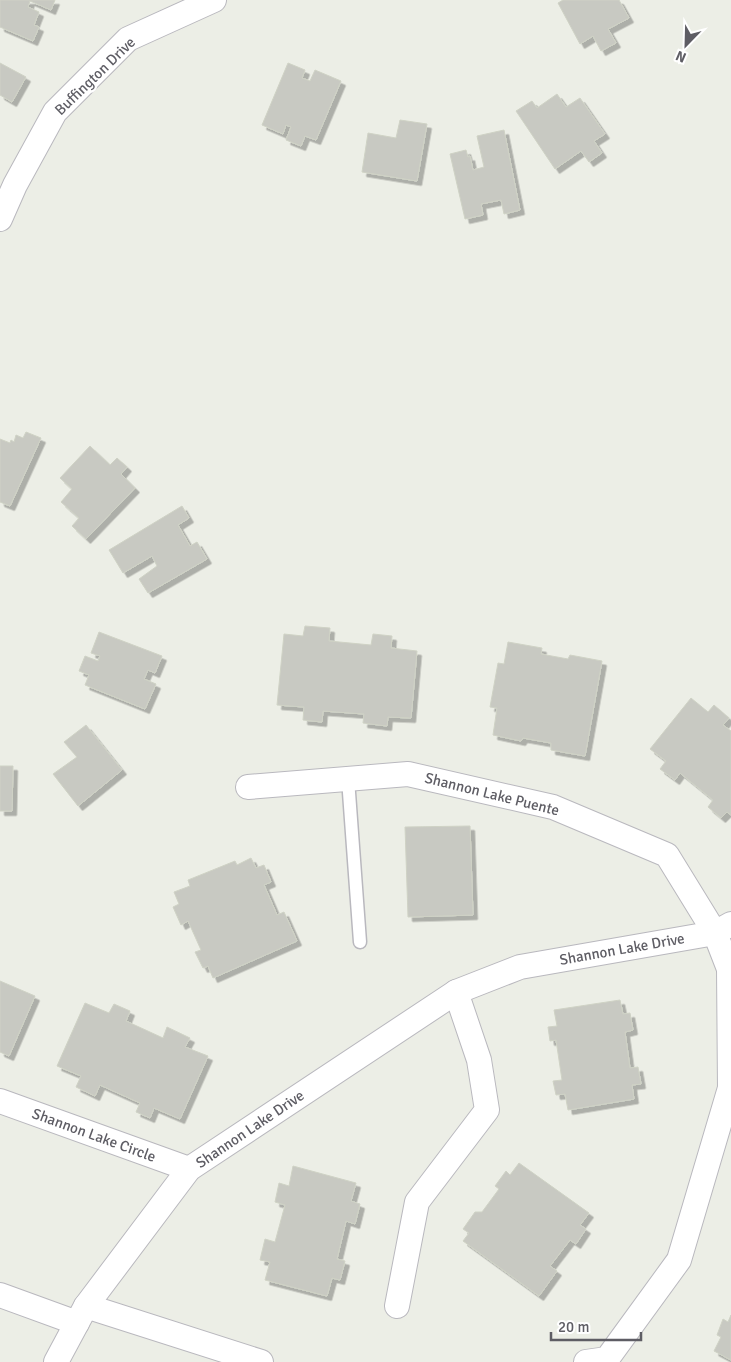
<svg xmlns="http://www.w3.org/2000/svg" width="731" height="1362" font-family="Signika,sans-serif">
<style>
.building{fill:#c8c9c2;stroke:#cfd2c5;filter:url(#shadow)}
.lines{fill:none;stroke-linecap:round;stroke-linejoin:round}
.service-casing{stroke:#b9b8be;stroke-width:15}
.minor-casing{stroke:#b9b8be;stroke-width:26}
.service{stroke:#fff;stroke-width:12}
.minor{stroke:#fff;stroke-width:24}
.labels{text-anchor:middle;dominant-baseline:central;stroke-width:4.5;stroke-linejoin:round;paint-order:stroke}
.street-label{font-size:15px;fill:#5e5d64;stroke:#fff}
</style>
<defs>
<filter id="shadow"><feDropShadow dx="4.5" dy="4.5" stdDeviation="0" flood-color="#0004"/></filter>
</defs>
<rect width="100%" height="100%" fill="#eceee6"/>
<g class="building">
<polygon points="0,0 55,0 51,10 30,1 28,7 39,12 34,25 39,27 33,41 0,27"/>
<polygon points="563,0 619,0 629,18 608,29 616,43 601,51 593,36 580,44 558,3"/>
<polygon points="0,63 26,77 12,102 0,95"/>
<polygon points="288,63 305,70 302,78 310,81 315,70 341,81 316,140 305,136 301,146 286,140 291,127 286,125 283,134 262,125"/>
<polygon points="557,94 566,107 580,98 605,134 594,141 602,153 589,162 581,151 555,169 516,111 532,101 537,108"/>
<polygon points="400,120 427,124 417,181 362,172 368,133 396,138"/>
<polygon points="504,130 520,210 504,214 501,200 481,204 483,215 465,219 450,154 466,150 468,157 470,156 473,170 484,167 477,136"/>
<polygon points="26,432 41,438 10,506 0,502 0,439 10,443 11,440 14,442 16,435 23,438"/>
<polygon points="90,446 110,465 117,458 127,467 121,474 135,488 86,539 72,526 79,518 61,502 72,489 60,478"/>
<polygon points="182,506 189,518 178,525 190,546 197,542 207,559 148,593 139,579 157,566 152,556 123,573 109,550"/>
<polygon points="305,626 330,628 329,641 371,645 373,634 392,636 391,648 417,651 411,718 388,717 387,726 363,723 364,714 323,711 322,722 303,720 304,707 277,705 284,634 303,636"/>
<polygon points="99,632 162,656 155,673 148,670 144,679 156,684 145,709 85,685 89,675 79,671 85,656 98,661 100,656 91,653"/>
<polygon points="508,642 542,648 541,654 568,659 570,655 602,661 585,756 551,750 551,743 523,738 521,741 493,735 497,708 490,707 498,663 504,664"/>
<polygon points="691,698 708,712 714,705 729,718 723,725 731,731 731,815 727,812 721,818 708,807 713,800 680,773 675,780 660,769 666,761 650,749"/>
<polygon points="86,725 122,770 78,806 53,774 77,757 64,742"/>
<polygon points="0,766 13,766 12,811 0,811"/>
<polygon points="470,826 473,915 408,917 405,827"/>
<polygon points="251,858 256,868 264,865 271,882 264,885 277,915 284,912 297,941 213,978 208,966 203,968 195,952 201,950 188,921 181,925 173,907 179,904 174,892 190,886 188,880 235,861 237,865"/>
<polygon points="0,981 35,996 9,1056 0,1052"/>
<polygon points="620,1000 623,1014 630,1013 633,1030 625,1032 630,1068 638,1067 641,1084 632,1085 634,1099 568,1110 565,1094 556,1095 553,1081 562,1080 556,1040 550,1041 548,1027 557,1026 554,1010"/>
<polygon points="85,1003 109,1013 114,1004 130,1011 126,1021 163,1038 167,1027 190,1038 185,1047 208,1056 180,1119 154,1108 150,1118 136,1112 140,1103 100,1085 95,1096 76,1087 81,1076 57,1066"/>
<polygon points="519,1163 589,1213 580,1225 586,1229 576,1244 570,1240 550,1266 557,1271 539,1296 463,1241 469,1233 463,1229 475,1212 482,1212 499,1189 495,1186 506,1171 510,1175"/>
<polygon points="293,1166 356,1183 351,1201 360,1204 355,1224 346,1221 337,1259 345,1261 340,1280 332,1278 327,1296 265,1280 270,1262 260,1260 265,1239 275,1242 285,1205 275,1202 279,1183 289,1186"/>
<polygon points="731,1315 731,1360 714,1351 721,1337 717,1335 723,1319 728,1322"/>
</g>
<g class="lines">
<g class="service-casing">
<polyline id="service" points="348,779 360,942"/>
</g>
<g class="minor-casing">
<g id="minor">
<polyline points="0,219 15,185 55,112 128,39 214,0"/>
<polyline points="248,787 408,774 553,807 667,855 715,933 729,969 730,1088 679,1260 607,1359 586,1362"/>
<polyline points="0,1101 189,1169"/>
<polyline points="0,1295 77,1323"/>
<polyline points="86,1306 261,1362"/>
<polyline points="397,1306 417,1202 487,1110 479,1060 456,992 520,967 715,933 731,924"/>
<polyline points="56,1362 86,1306 189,1169 456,992"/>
</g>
</g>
<use href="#service" class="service"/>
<use href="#minor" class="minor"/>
</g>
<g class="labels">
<g class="street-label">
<text transform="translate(95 76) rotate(-44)">Buffington Drive</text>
<text transform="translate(492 794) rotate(14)">Shannon Lake Puente</text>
<text transform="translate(622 949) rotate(-10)">Shannon Lake Drive</text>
<text transform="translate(250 1129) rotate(-34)">Shannon Lake Drive</text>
<text transform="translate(94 1135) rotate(20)">Shannon Lake Circle</text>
</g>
</g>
<g transform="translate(686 45) rotate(203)" stroke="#ffffff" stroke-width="4" paint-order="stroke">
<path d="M0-4L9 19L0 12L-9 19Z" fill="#5e5d64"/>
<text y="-8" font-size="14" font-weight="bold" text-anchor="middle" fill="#5e5d64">N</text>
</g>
<path d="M551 1332v8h90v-8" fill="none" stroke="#5e5d64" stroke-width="2.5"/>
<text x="558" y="1332" font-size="15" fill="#5e5d64" stroke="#ffffff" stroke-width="4" paint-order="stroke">20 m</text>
</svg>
